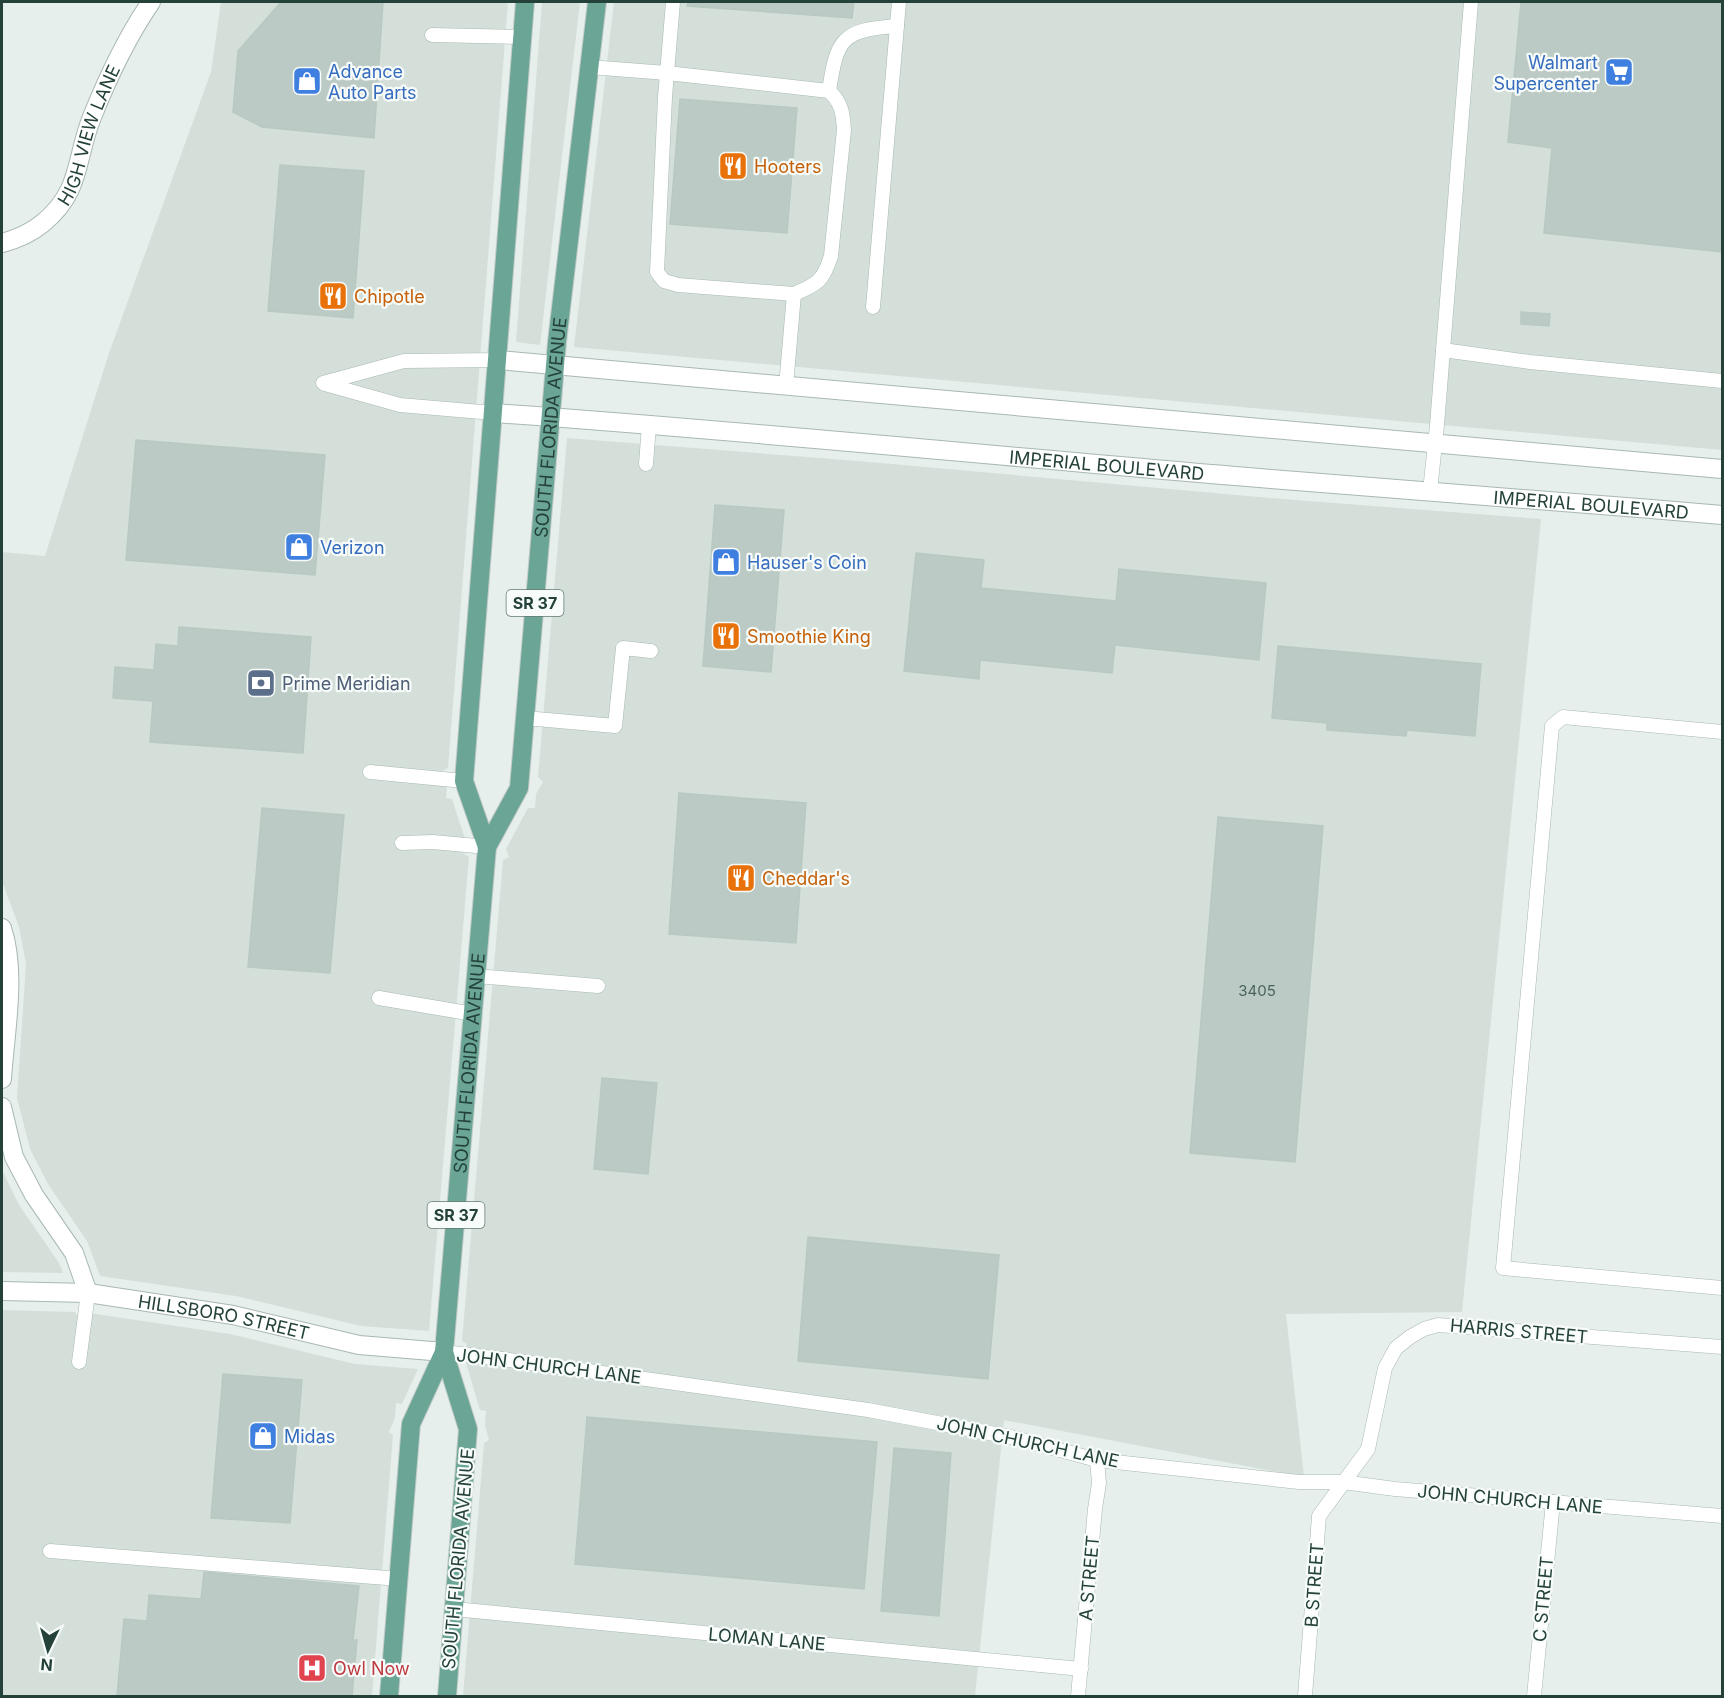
<svg xmlns="http://www.w3.org/2000/svg" width="1724" height="1698" font-family="Inter,sans-serif">
<style>
.built{fill:#d4dfda}
.building{fill:#bbcac4;stroke:#b8c9c2;stroke-width:1.5}
.lines{fill:none;stroke-linecap:round;stroke-linejoin:round}
.lane-casing{stroke:#a8b8b2;stroke-width:15}
.street-casing{stroke:#a8b8b2;stroke-width:20}
.primary-casing{stroke:#c2cac8;stroke-width:20}
.lane{stroke:#fff;stroke-width:14}
.street{stroke:#fff;stroke-width:18}
.primary{stroke:#6aa596;stroke-width:18}
.labels{text-anchor:middle;dominant-baseline:central;stroke-width:4.5;stroke-linejoin:round;paint-order:stroke}
.number-label{font-size:15px;fill:#4a645c}
.shield{fill:#f7fbf9;stroke:#637a73;stroke-width:1.5}
.shield-label{font-size:16px;font-weight:bold;fill:#24423a}
.shop-label{font-size:18px;fill:#366cbe;stroke:#f7fbf9;text-anchor:start}
.street-label{font-size:18px;fill:#24423a;stroke:#f7fbf9}
.food-label{font-size:18px;fill:#c56008;stroke:#f7fbf9;text-anchor:start}
.service-label{font-size:18px;fill:#4e5e75;stroke:#f7fbf9;text-anchor:start}
.health-label{font-size:18px;fill:#be3a42;stroke:#f7fbf9;text-anchor:start}
</style>
<rect width="100%" height="100%" fill="#e6efeb"/>
<g class="built">
<polygon points="221,2 508,2 448,768 442,771 447,784 446,798 452,799 467,845 463,853 469,857 429,1331 361,1326 236,1296 100,1276 87,1241 48,1184 30,1149 17,1098 26,964 19,927 2,881 2,552 45,556 109,353 211,72"/>
<polygon points="542,2 580,2 540,345 516,342"/>
<polygon points="614,2 1722,2 1722,450 574,347"/>
<polygon points="567,438 858,461 1270,498 1541,519 1462,1312 1286,1314 1304,1477 1004,1420 975,1696 463,1696 484,1443 489,1440 485,1426 486,1411 480,1410 463,1353 467,1344 462,1341 503,860 509,857 506,849 528,808 535,808 536,794 543,782 538,777"/>
<polygon points="2,1170 19,1205 59,1263 63,1273 2,1272"/>
<polygon points="2,1310 75,1312 78,1317 89,1313 230,1334 355,1364 418,1369 402,1404 396,1403 395,1418 389,1432 393,1435 372,1696 2,1696"/>
</g>
<g class="building">
<polygon points="281,2 383,2 374,138 262,127 233,112 238,51"/>
<polygon points="688,2 854,2 852,18 687,6"/>
<polygon points="1521,2 1722,2 1722,252 1544,233 1552,148 1508,142"/>
<polygon points="680,99 797,108 787,233 670,224"/>
<polygon points="280,165 364,171 353,318 268,311"/>
<polygon points="1521,312 1550,314 1549,326 1521,324"/>
<polygon points="136,440 325,455 315,575 126,560"/>
<polygon points="715,505 784,510 771,672 703,666"/>
<polygon points="916,553 984,560 981,588 1116,601 1119,569 1266,583 1259,660 1115,645 1112,673 980,660 979,679 904,671"/>
<polygon points="179,627 311,637 303,753 150,742 153,701 113,698 115,667 154,670 156,644 178,646"/>
<polygon points="1278,646 1481,664 1475,736 1407,730 1406,736 1327,730 1327,723 1272,718"/>
<polygon points="679,793 806,803 796,943 669,934"/>
<polygon points="262,808 344,815 330,973 248,967"/>
<polygon points="1218,817 1323,826 1295,1162 1190,1153"/>
<polygon points="602,1078 657,1083 648,1174 594,1169"/>
<polygon points="808,1237 999,1255 988,1379 798,1361"/>
<polygon points="223,1374 302,1380 290,1523 211,1518"/>
<polygon points="587,1417 877,1442 864,1589 575,1564"/>
<polygon points="894,1448 951,1453 939,1616 881,1611"/>
<polygon points="204,1572 359,1586 353,1640 357,1640 352,1696 117,1696 124,1619 147,1621 149,1595 201,1599"/>
</g>
<g class="lines">
<g class="lane-casing">
<g id="lane">
<polyline points="673,2 665,97 657,272 664,281 678,285 794,294 786,386"/>
<polyline points="432,35 522,37"/>
<path d="M 589,67 L 667,73 L 829,91 C 842,103 843,114 844,130 L 831,256 C 823,281 818,284 794,294"/>
<path d="M 829,91 C 837,38 842,30 897,26"/>
<polyline points="873,307 899,2"/>
<polyline points="1443,350 1530,362 1722,381"/>
<polyline points="323,383 404,361 498,360"/>
<polyline points="325,384 400,405 493,413"/>
<polyline points="646,464 649,425"/>
<polyline points="1430,491 1437,425 1471,2"/>
<polyline points="525,718 615,726 623,648 651,651"/>
<polyline points="1722,732 1563,717 1552,726 1503,1268 1722,1288"/>
<polyline points="370,772 464,781"/>
<polyline points="402,843 433,842 487,847"/>
<polyline points="476,976 598,986"/>
<polyline points="379,998 473,1014"/>
<polyline points="444,1352 502,1359 868,1410 1011,1437 1097,1460 1299,1482 1343,1482 1395,1489 1722,1516"/>
<polyline points="79,1362 88,1293"/>
<polyline points="50,1551 399,1579"/>
<polyline points="454,1609 1081,1669"/>
<polyline points="1078,1696 1095,1509 1099,1483 1097,1460"/>
<polyline points="1305,1696 1319,1516 1368,1449 1385,1368 1396,1348 1410,1337 1424,1329 1438,1325 1722,1347"/>
<polyline points="1534,1696 1553,1502"/>
</g>
</g>
<g class="street-casing">
<g id="street">
<path id="s1" d="M 2,243 C 17,239 31,233 43,223 C 82,191 75,159 92,117 C 108,77 127,37 151,2"/>
<polyline points="498,360 1722,469"/>
<path id="s2" d="M 493,413 C 753,431 1012,458 1271,479 C 1422,492 1572,502 1722,515"/>
<path d="M 2,928 C 17,973 5,1032 2,1079"/>
<polyline points="2,1107 14,1157 34,1195 74,1253 88,1293"/>
<path id="s3" d="M 2,1291 L 88,1293 L 233,1315 L 359,1345 L 444,1352"/>
</g>
</g>
<g class="primary-casing">
<g id="primary">
<path id="s4" d="M 487,847 L 519,788 L 557,342 L 597,2"/>
<polyline points="444,1352 468,1429 447,1696"/>
<path id="s5" d="M 389,1696 L 411,1424 L 444,1352 L 487,847 L 464,781 L 525,2"/>
</g>
</g>
<use href="#lane" class="lane"/>
<use href="#street" class="street"/>
<use href="#primary" class="primary"/>
</g>
<defs>
<g id="supermarket-square" transform="scale(1.5)"><rect x="-9" y="-9" width="18" height="18" rx="4" fill="#3f7fe0" stroke="#f7fbf9"/><path d="M-6-5.5h2.5l.6 2H6L4.5 2H-2.5L-4.4-4H-6ZM-1.5 3.2a1.3 1.3 0 1 0 .1 0ZM3 3.2a1.3 1.3 0 1 0 .1 0Z" fill="#fff"/></g>
<g id="shop-square" transform="scale(1.5)"><rect x="-9" y="-9" width="18" height="18" rx="4" fill="#3f7fe0" stroke="#f7fbf9"/><path d="M-5-2.5h2.3a2.7 3.5 0 0 1 5.4 0H5L5.5 6h-11ZM-1.5-2.5h3a1.5 2.3 0 0 0-3 0Z" fill="#fff"/></g>
<g id="restaurant-square" transform="scale(1.5)"><rect x="-9" y="-9" width="18" height="18" rx="4" fill="#e8710a" stroke="#f7fbf9"/><path d="M-5-6h1v4h1v-4h1v4h1v-4h1v5L-1.5 .5V6h-2V.5L-5-1ZM5-6V6H3V1.5H1.5Q1.5-4 5-6Z" fill="#fff"/></g>
<g id="bank-square" transform="scale(1.5)"><rect x="-9" y="-9" width="18" height="18" rx="4" fill="#5c6f8a" stroke="#f7fbf9"/><path d="M-6-4H6V4H-6ZM0-2.3a2.3 2.3 0 1 0 0 4.6a2.3 2.3 0 1 0 0-4.6Z" fill="#fff"/></g>
<g id="hospital-square" transform="scale(1.5)"><rect x="-9" y="-9" width="18" height="18" rx="4" fill="#e0444e" stroke="#f7fbf9"/><path d="M-5-5h3v3.5h4V-5h3V5h-3V1.5h-4V5h-3Z" fill="#fff"/></g>
</defs>
<g fill-rule="evenodd">
<use href="#supermarket-square" x="1619" y="72"/>
<use href="#shop-square" x="307" y="81"/>
<use href="#restaurant-square" x="733" y="166"/>
<use href="#restaurant-square" x="333" y="296"/>
<use href="#shop-square" x="299" y="547"/>
<use href="#shop-square" x="726" y="562"/>
<use href="#restaurant-square" x="726" y="636"/>
<use href="#bank-square" x="261" y="683"/>
<use href="#restaurant-square" x="741" y="878"/>
<use href="#shop-square" x="263" y="1436"/>
<use href="#hospital-square" x="312" y="1668"/>
</g>
<g class="labels">
<g class="number-label">
<text x="1257" y="990">3405</text>
</g>
<g class="shield">
<rect x="506.5" y="590" width="57" height="26" rx="4.5"/>
<rect x="427.5" y="1202" width="57" height="26" rx="4.5"/>
</g>
<g class="shield-label">
<text x="535" y="603">SR 37</text>
<text x="456" y="1215">SR 37</text>
</g>
<g class="shop-label">
<text x="1598" y="62" text-anchor="end">Walmart<tspan x="1598" dy="21">Supercenter</tspan></text>
<text x="328" y="71">Advance<tspan x="328" dy="21">Auto Parts</tspan></text>
<text x="320" y="547">Verizon</text>
<text x="747" y="562">Hauser's Coin</text>
<text x="284" y="1436">Midas</text>
</g>
<g class="street-label">
<text stroke="none"><textPath href="#s1" startOffset="147">HIGH VIEW LANE</textPath></text>
<text stroke="none"><textPath href="#s4" startOffset="429">SOUTH FLORIDA AVENUE</textPath></text>
<text stroke="none"><textPath href="#s2" startOffset="616">IMPERIAL BOULEVARD</textPath></text>
<text stroke="none"><textPath href="#s2" startOffset="1102">IMPERIAL BOULEVARD</textPath></text>
<text stroke="none"><textPath href="#s5" startOffset="642">SOUTH FLORIDA AVENUE</textPath></text>
<text stroke="none"><textPath href="#s3" startOffset="224">HILLSBORO STREET</textPath></text>
<text transform="translate(1519 1331) rotate(5)">HARRIS STREET</text>
<text transform="translate(549 1366) rotate(7)">JOHN CHURCH LANE</text>
<text transform="translate(1028 1442) rotate(12)">JOHN CHURCH LANE</text>
<text transform="translate(1510 1499) rotate(5)">JOHN CHURCH LANE</text>
<text transform="translate(458 1559) rotate(-85)">SOUTH FLORIDA AVENUE</text>
<text transform="translate(1089 1578) rotate(-85)">A STREET</text>
<text transform="translate(1314 1585) rotate(-86)">B STREET</text>
<text transform="translate(1543 1599) rotate(-85)">C STREET</text>
<text transform="translate(767 1639) rotate(5)">LOMAN LANE</text>
</g>
<g class="food-label">
<text x="754" y="166">Hooters</text>
<text x="354" y="296">Chipotle</text>
<text x="747" y="636">Smoothie King</text>
<text x="762" y="878">Cheddar's</text>
</g>
<g class="service-label">
<text x="282" y="683">Prime Meridian</text>
</g>
<g class="health-label">
<text x="333" y="1668">Owl Now</text>
</g>
</g>
<rect width="1724" height="1698" fill="none" stroke="#24423a" stroke-width="6"/>
<g transform="translate(48 1650) rotate(185)" stroke="#f7fbf9" stroke-width="4.5" paint-order="stroke">
<path d="M0-4.5L10 22L0 15L-10 22Z" fill="#24423a"/>
<text y="-9" font-size="16" font-weight="bold" text-anchor="middle" fill="#24423a">N</text>
</g>
</svg>
